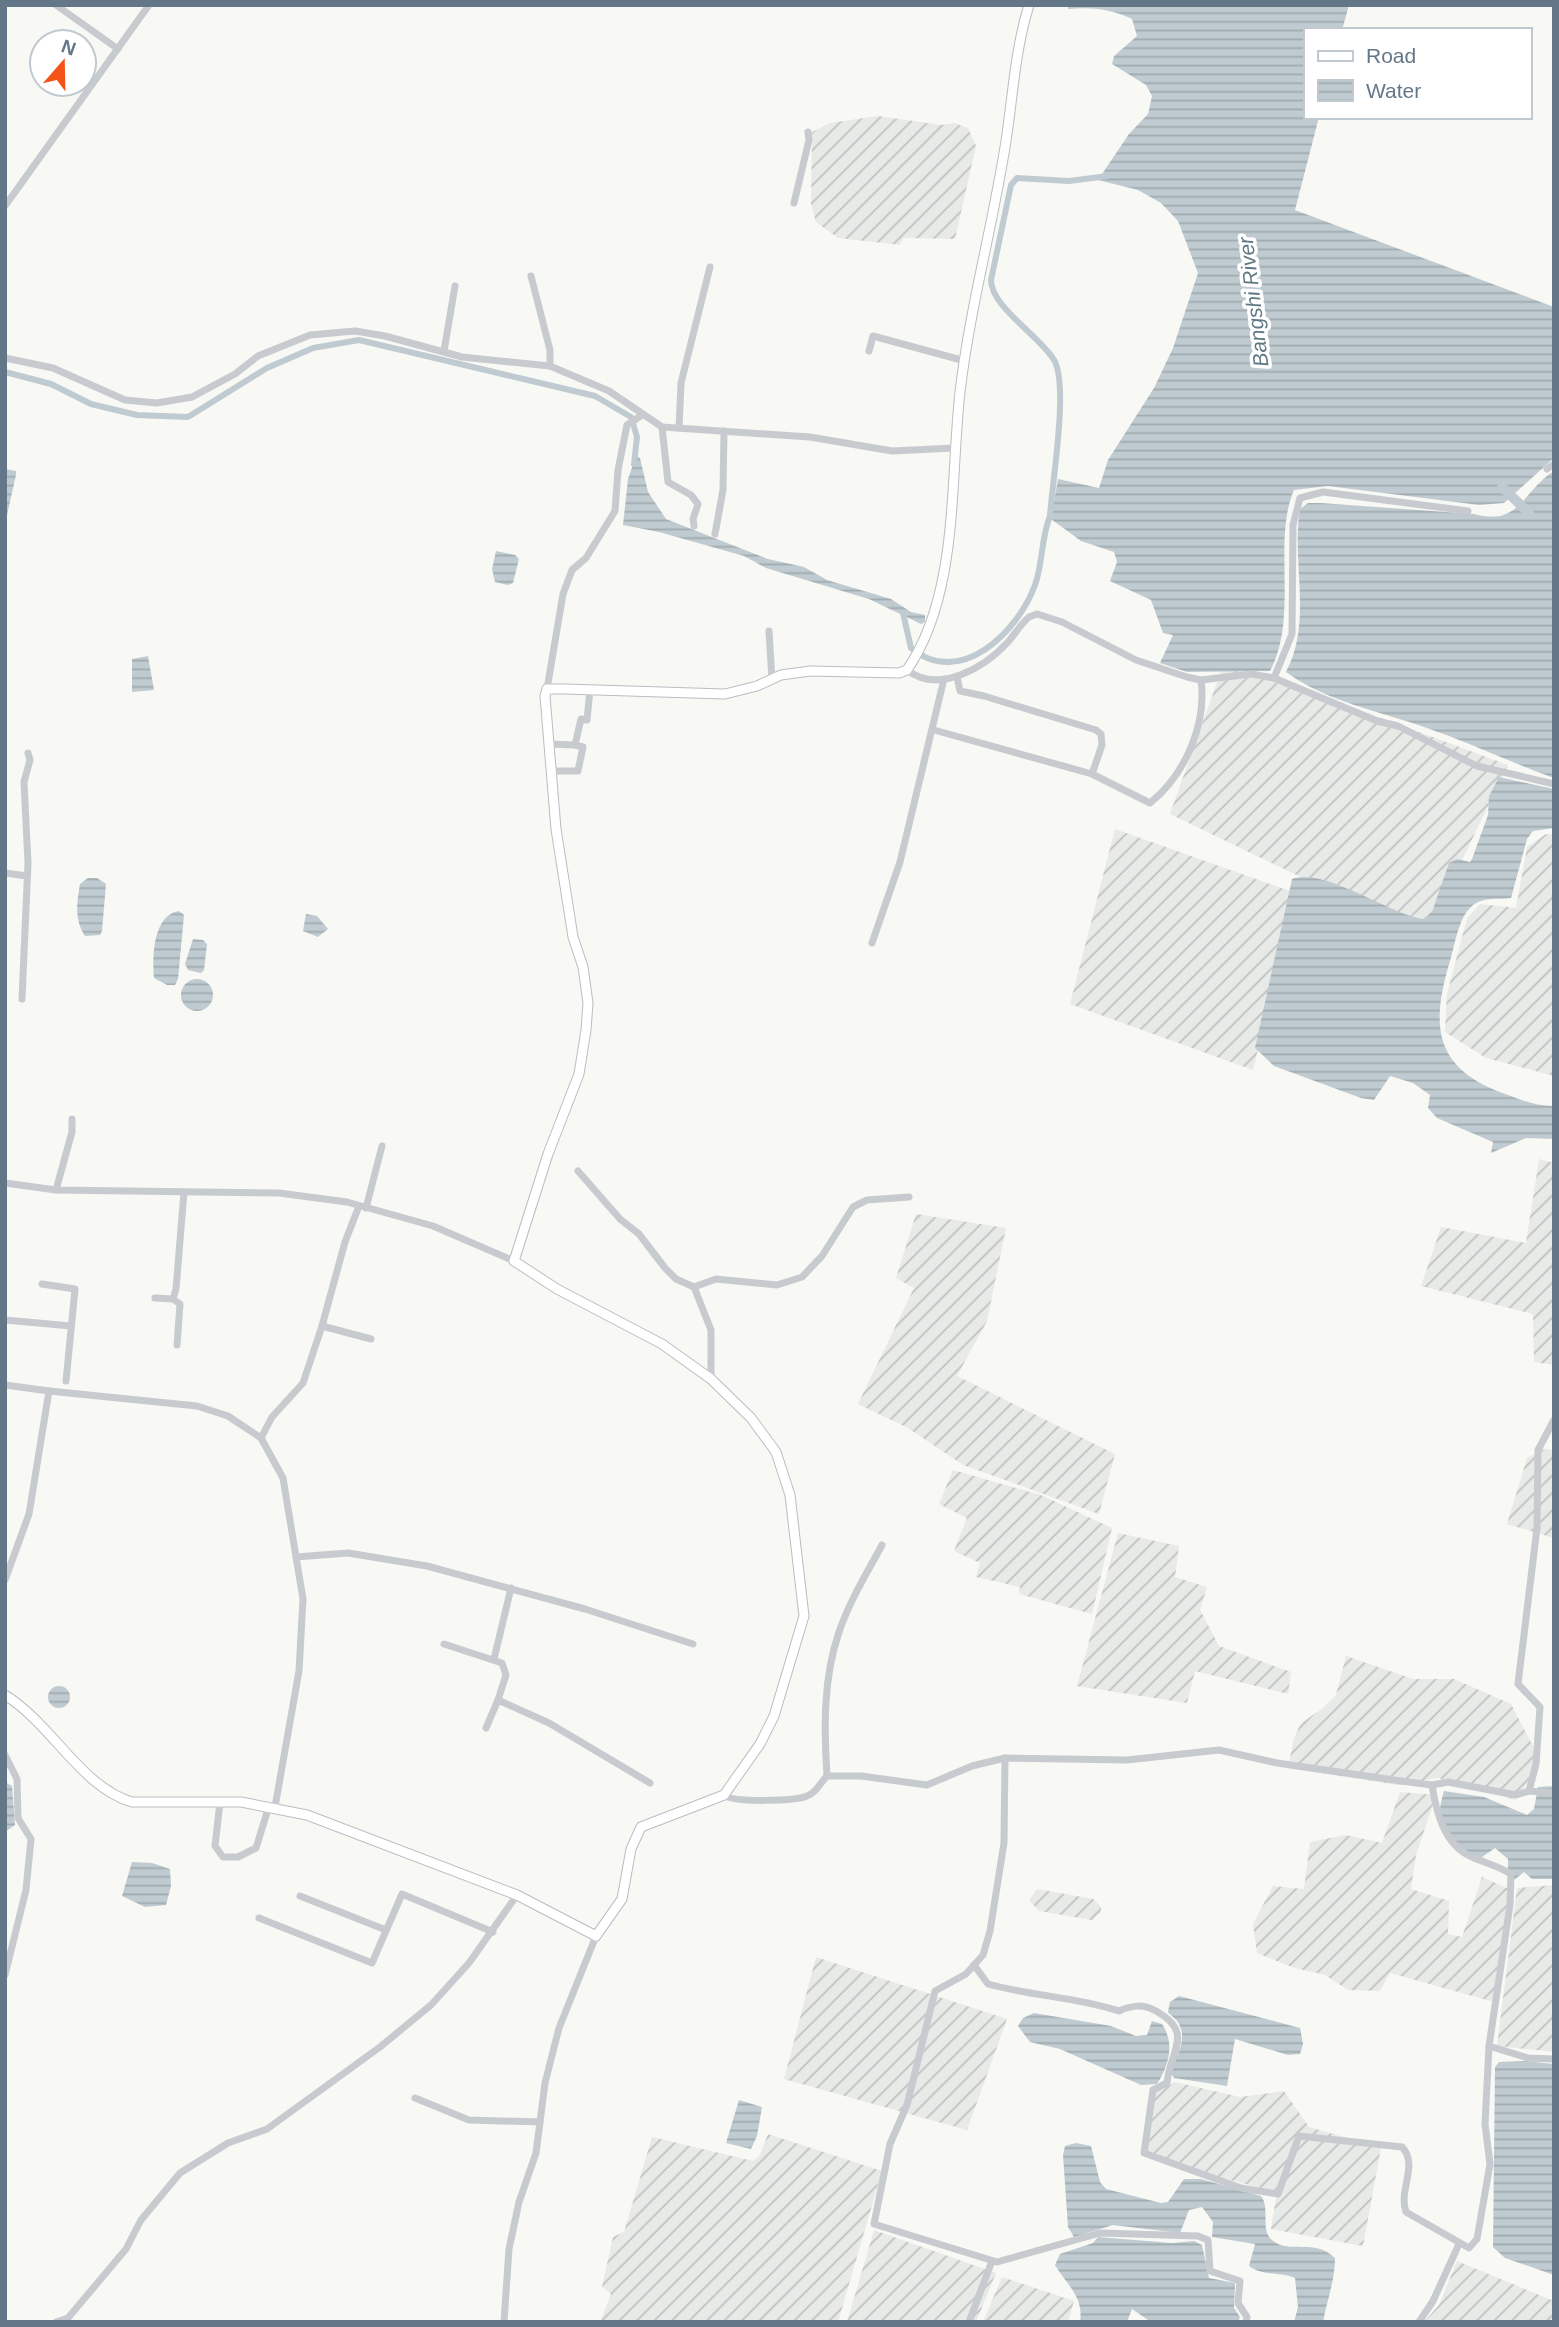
<svg xmlns="http://www.w3.org/2000/svg" width="1559" height="2327" font-family="Helvetica,sans-serif">
<style>
.industrial{fill:url(#industrial-furrows)}
.water{fill:url(#water-rules)}
.lines{fill:none;stroke-linecap:round;stroke-linejoin:round}
.canal{stroke:#c0cbd1;stroke-width:6}
.river{stroke:#c0cbd1;stroke-width:10}
.major-casing{stroke:#babec2;stroke-width:11}
.minor{stroke:#c7cbcf;stroke-width:7}
.major{stroke:#fff;stroke-width:9}
.labels{text-anchor:middle;dominant-baseline:central;stroke-width:7;stroke-linejoin:round;paint-order:stroke}
.water-label{font-size:21px;font-style:italic;fill:#5f7984;stroke:#fff}
</style>
<defs>
<pattern id="industrial-furrows" width="10" height="10" patternUnits="userSpaceOnUse" patternTransform="scale(1.75)"><rect width="10" height="10" fill="#e8eae8"/><path d="M-1 1l2-2M0 10L10 0M9 11l2-2" fill="none" stroke="#c0c2c2"/></pattern>
<pattern id="water-rules" width="6" height="5" patternUnits="userSpaceOnUse" patternTransform="scale(1.75)"><rect width="6" height="5" fill="#c0cbd1"/><path d="M0 2.5h6" fill="none" stroke="#a0aaaf"/></pattern>
</defs>
<rect width="100%" height="100%" fill="#f8f8f4"/>
<g class="industrial">
<polygon points="878,116 941,125 954,123 968,128 976,146 955,239 903,238 900,245 838,238 816,222 811,204 812,132 830,123"/>
<polygon points="1225,660 1508,765 1425,937 1170,814"/>
<polygon points="1115,829 1295,893 1253,1070 1070,1004"/>
<polygon points="1546,834 1554,834 1554,1076 1486,1058 1445,1032 1447,994 1467,918 1480,904 1516,908 1527,847"/>
<polygon points="1539,1159 1554,1163 1554,1365 1534,1362 1533,1314 1421,1286 1441,1227 1526,1243"/>
<polygon points="916,1214 1006,1228 987,1321 957,1376 1115,1454 1099,1514 963,1465 908,1428 858,1404 914,1288 896,1278"/>
<polygon points="1544,1449 1554,1450 1554,1538 1507,1524 1527,1458"/>
<polygon points="953,1470 1041,1495 1112,1528 1092,1614 1019,1594 1020,1587 976,1577 980,1563 954,1551 967,1518 939,1504"/>
<polygon points="1118,1533 1179,1546 1175,1577 1207,1587 1200,1610 1219,1646 1291,1672 1288,1694 1195,1671 1187,1703 1077,1686"/>
<polygon points="1346,1656 1413,1679 1454,1679 1511,1704 1534,1748 1533,1775 1515,1800 1438,1778 1398,1785 1288,1768 1294,1738 1301,1723 1322,1709 1336,1695"/>
<polygon points="1400,1792 1436,1795 1416,1855 1411,1889 1449,1901 1448,1934 1462,1937 1482,1877 1509,1889 1494,2002 1390,1973 1380,1991 1348,1990 1325,1975 1295,1968 1257,1953 1253,1924 1273,1886 1304,1889 1310,1842 1346,1835 1382,1843"/>
<polygon points="1554,1885 1554,2052 1497,2046 1517,1888"/>
<polygon points="1037,1889 1093,1899 1101,1907 1101,1912 1092,1920 1039,1911 1029,1900"/>
<polygon points="816,1957 1007,2019 967,2130 784,2079"/>
<polygon points="1175,2082 1240,2097 1284,2091 1309,2127 1381,2148 1363,2246 1271,2229 1277,2192 1218,2177 1147,2151 1156,2093"/>
<polygon points="768,2134 882,2171 838,2322 600,2322 611,2294 602,2287 613,2237 624,2232 652,2137 753,2161 760,2155"/>
<polygon points="874,2230 996,2273 976,2322 847,2322"/>
<polygon points="1457,2261 1554,2301 1554,2322 1424,2322 1439,2305"/>
<polygon points="1002,2277 1074,2301 1068,2322 983,2322"/>
</g>
<g class="water">
<path d="M 1068,5 L 1349,5 L 1342,30 L 1305,30 L 1305,117 L 1319,117 L 1295,210 L 1554,307 L 1554,458 L 1504,503 L 1479,505 L 1328,486 L 1294,490 C 1272,540 1299,618 1270,671 L 1187,672 L 1160,663 L 1173,635 L 1163,633 L 1151,600 L 1110,581 L 1117,562 L 1114,552 L 1081,541 L 1051,519 L 1058,479 L 1099,488 L 1108,460 L 1154,388 L 1173,348 L 1198,273 L 1178,221 L 1161,203 L 1138,190 L 1098,180 L 1129,134 L 1148,114 L 1152,96 L 1146,85 L 1112,64 L 1114,56 L 1137,36 L 1132,19 C 1111,9 1092,7 1068,9 Z"/>
<polygon points="636,456 640,458 648,492 666,519 768,559 804,567 827,580 891,599 911,612 925,615 925,622 921,624 869,599 766,568 744,556 659,532 623,525 628,479"/>
<polygon points="5,469 16,471 16,475 5,524"/>
<path d="M 1554,471 L 1554,778 C 1510,762 1468,742 1424,727 C 1379,711 1325,701 1286,672 C 1313,621 1291,563 1300,509 L 1308,503 L 1321,503 L 1474,514 C 1520,527 1522,491 1554,471 Z"/>
<polygon points="496,551 515,555 519,559 513,583 508,585 495,582 492,569"/>
<polygon points="148,656 154,690 132,692 132,659"/>
<path d="M 1499,777 L 1554,789 L 1554,828 L 1533,831 L 1527,839 L 1511,898 C 1498,900 1482,896 1471,907 C 1458,919 1455,945 1450,961 C 1429,1030 1436,1070 1508,1095 C 1524,1101 1536,1106 1554,1106 L 1554,1139 L 1526,1138 L 1491,1153 L 1493,1142 L 1437,1118 L 1428,1108 L 1430,1095 L 1413,1083 L 1390,1076 L 1374,1100 L 1361,1098 L 1274,1066 L 1255,1048 L 1292,879 C 1324,867 1387,913 1423,919 L 1432,912 L 1449,863 L 1457,859 L 1470,862 L 1472,859 L 1488,815 L 1489,796 Z"/>
<path d="M 88,878 L 97,878 L 106,884 L 102,931 L 100,935 L 85,936 C 74,920 77,901 80,884 Z"/>
<path d="M 179,911 L 184,915 L 178,979 L 175,985 L 167,985 L 154,978 C 152,956 153,915 179,911 Z"/>
<polygon points="306,914 317,916 328,929 318,937 303,931"/>
<polygon points="193,939 203,940 207,944 204,970 201,973 188,970 185,964"/>
<circle cx="197" cy="995" r="16"/>
<circle cx="59" cy="1697" r="11"/>
<polygon points="5,1782 12,1786 15,1825 5,1832"/>
<path d="M 1554,1786 L 1554,1879 L 1532,1879 L 1524,1872 L 1514,1880 L 1508,1878 L 1508,1859 L 1495,1848 L 1475,1862 C 1442,1843 1433,1827 1444,1791 L 1484,1797 L 1527,1815 L 1534,1809 L 1538,1787 Z"/>
<polygon points="132,1862 152,1863 170,1869 171,1886 166,1905 145,1907 122,1896"/>
<path d="M 1179,1996 L 1300,2028 L 1303,2044 L 1300,2054 L 1288,2055 L 1235,2039 L 1227,2086 L 1174,2078 L 1171,2073 C 1175,2057 1188,2041 1179,2024 C 1177,2019 1171,2016 1168,2012 L 1170,2002 Z"/>
<path d="M 1034,2013 L 1111,2026 L 1136,2036 L 1147,2035 L 1152,2021 L 1162,2024 C 1175,2043 1169,2066 1157,2084 L 1141,2085 L 1060,2049 L 1030,2042 L 1018,2026 L 1023,2018 Z"/>
<polygon points="1526,2061 1554,2064 1554,2275 1505,2258 1493,2247 1495,2067 1499,2062"/>
<polygon points="739,2100 762,2107 757,2136 751,2149 726,2143"/>
<path d="M 1076,2143 L 1091,2146 L 1100,2182 L 1106,2189 L 1161,2203 L 1168,2202 L 1184,2179 L 1201,2179 L 1261,2196 C 1271,2209 1259,2230 1273,2241 C 1289,2254 1315,2238 1335,2258 C 1335,2280 1327,2300 1323,2322 L 1294,2322 L 1298,2307 L 1295,2278 C 1278,2271 1265,2277 1249,2266 L 1255,2244 L 1212,2237 L 1213,2222 L 1202,2207 L 1189,2210 L 1180,2233 L 1113,2225 L 1074,2237 L 1068,2227 L 1063,2155 L 1065,2146 Z"/>
<path d="M 1098,2237 L 1172,2243 L 1194,2241 L 1202,2245 L 1209,2278 L 1235,2283 L 1234,2308 L 1240,2317 L 1238,2322 L 1151,2322 L 1132,2309 L 1127,2322 L 1080,2322 C 1084,2297 1067,2285 1055,2265 L 1060,2254 L 1093,2243 Z"/>
</g>
<g class="lines">
<g class="canal">
<polyline points="5,372 51,384 91,404 137,415 188,417 267,368 313,348 359,340 595,396 631,417 637,437 634,464"/>
<path d="M 903,613 L 911,648 C 960,689 1018,632 1035,585 C 1043,563 1041,538 1050,516 C 1052,483 1069,385 1054,360 C 1040,336 991,307 991,280 L 1011,185 L 1017,178 L 1069,181 L 1108,176"/>
</g>
<polyline class="river" points="1502,487 1529,513"/>
<g class="major-casing">
<path id="major" d="M 5,1695 C 52,1724 81,1787 132,1802 L 241,1802 L 307,1815 L 517,1895 L 596,1936 L 622,1899 L 631,1849 L 641,1827 L 724,1795 L 760,1744 L 774,1716 L 804,1616 L 790,1495 L 776,1452 L 751,1418 L 711,1379 L 662,1344 L 557,1289 L 514,1261 L 548,1154 L 579,1074 L 586,1030 L 588,1003 L 583,967 L 573,937 L 556,829 L 545,696 L 547,689 L 565,689 L 725,694 L 757,686 L 781,675 L 810,671 L 899,673 L 907,670 C 959,595 950,480 960,392 C 970,307 993,225 1006,141 C 1013,95 1015,50 1029,5"/>
</g>
<g class="minor">
<polyline points="56,5 118,49"/>
<polyline points="794,203 809,140 808,132"/>
<polyline points="5,206 149,5"/>
<polyline points="531,276 550,350 550,366"/>
<polyline points="444,351 455,286"/>
<polyline points="869,351 873,336 965,361"/>
<polyline points="5,358 53,368 125,400 157,403 192,397 235,374 258,356 310,335 355,331 385,336 462,357 550,366 609,391 662,427 810,437 892,451 954,448"/>
<polyline points="662,427 668,482 691,495 698,504 693,519 694,526"/>
<polyline points="679,428 681,383 710,267"/>
<polyline points="1547,469 1554,464"/>
<polyline points="715,534 723,490 724,431"/>
<polyline points="769,631 772,680"/>
<path d="M 907,670 C 939,695 985,667 1008,642 C 1015,634 1020,625 1029,617 L 1037,614 L 1062,622 L 1136,660 L 1187,677 L 1201,680 L 1251,674 L 1274,678 L 1377,721 L 1398,726 L 1477,766 L 1554,784"/>
<polyline points="957,677 960,691 984,696 1096,730 1101,734 1102,745 1092,774"/>
<polyline points="1274,678 1292,634 1293,525 1300,498 1323,492 1468,511"/>
<polyline points="547,689 563,594 572,570 586,558 615,511 618,470 627,425 642,415"/>
<path d="M 934,730 L 1092,774 L 1150,803 C 1185,775 1207,724 1201,680"/>
<polyline points="548,744 575,745 581,719 587,720 590,690"/>
<polyline points="553,771 578,771 583,747 575,745"/>
<polyline points="5,873 27,876"/>
<polyline points="872,943 900,862 944,679"/>
<polyline points="22,999 28,863 24,782 30,760 28,753"/>
<polyline points="578,1171 620,1219 639,1234 665,1268 676,1279 694,1287 711,1330 711,1379"/>
<polyline points="5,1183 56,1190 279,1193 347,1202 433,1226 514,1261"/>
<polyline points="56,1190 72,1132 72,1119"/>
<polyline points="359,1206 345,1242 322,1326 371,1339"/>
<polyline points="366,1208 382,1146"/>
<polyline points="42,1284 75,1289 66,1381"/>
<polyline points="694,1287 716,1279 777,1285 802,1277 822,1256 853,1207 867,1200 909,1197"/>
<polyline points="155,1298 173,1299 176,1289 184,1192"/>
<polyline points="173,1299 180,1304 177,1345"/>
<polyline points="5,1320 71,1326"/>
<polyline points="5,1385 49,1391 29,1514 5,1580"/>
<polyline points="49,1391 197,1406 228,1416 261,1438"/>
<polyline points="296,1557 348,1553 427,1566 585,1609 693,1644"/>
<polyline points="444,1644 502,1663 506,1675 498,1700 549,1723 650,1783"/>
<polyline points="494,1659 511,1588"/>
<polyline points="486,1728 498,1700"/>
<polyline points="5,1755 17,1779 18,1818 31,1839 26,1890 5,1975"/>
<path d="M 827,1776 C 824,1728 823,1679 839,1632 C 849,1602 867,1573 882,1545"/>
<path d="M 1432,1785 C 1436,1811 1444,1844 1470,1856 C 1484,1863 1497,1865 1511,1874 L 1510,1905 L 1489,2046 L 1528,2058 L 1554,2059"/>
<polyline points="1529,1791 1536,1764 1540,1707 1518,1684 1537,1528 1538,1450 1554,1420"/>
<path d="M 724,1795 C 733,1803 795,1801 807,1796 C 816,1793 820,1783 827,1776 L 861,1776 L 927,1785 L 972,1766 L 1005,1758"/>
<polyline points="220,1802 215,1846 223,1857 238,1857 256,1848 269,1806"/>
<polyline points="275,1807 299,1671 303,1599 283,1478 261,1438 272,1417 303,1383 322,1326"/>
<polyline points="300,1896 386,1930"/>
<polyline points="259,1918 372,1963 402,1894 493,1932"/>
<path d="M 974,1965 L 988,1984 C 1031,1996 1077,1997 1119,2011 C 1132,2005 1143,2004 1156,2011 C 1195,2033 1170,2050 1167,2083 L 1153,2090 L 1144,2153 L 1241,2188 L 1278,2194 L 1299,2136 L 1402,2147 C 1419,2165 1398,2190 1406,2212 L 1469,2248 L 1477,2239 L 1490,2164 L 1485,2124 L 1489,2046"/>
<polyline points="415,2098 469,2120 540,2122"/>
<polyline points="56,2322 68,2318 126,2249 141,2220 180,2173 228,2143 267,2129 380,2047 431,2005 469,1963 517,1895"/>
<polyline points="504,2322 509,2249 519,2202 536,2153 545,2083 559,2028 596,1936"/>
<polyline points="969,2322 992,2261"/>
<polyline points="1246,2322 1247,2317 1238,2303 1240,2281 1210,2271 1208,2240 1198,2236 1100,2233 997,2262 874,2224 890,2144 907,2105 935,1991 966,1974 983,1955 990,1931 1004,1843 1005,1758 1127,1760 1219,1750 1277,1763 1394,1780 1432,1785 1448,1782 1516,1795 1529,1791 1554,1793"/>
<polyline points="1419,2322 1433,2301 1459,2244"/>
</g>
<use href="#major" class="major"/>
</g>
<g class="labels">
<g class="water-label">
<text transform="translate(1253 302) rotate(-97)">Bangshi River</text>
</g>
</g>
<rect width="1559" height="2327" fill="none" stroke="#647789" stroke-width="14"/>
<rect x="1304" y="28" width="228" height="91" fill="#ffffff" stroke="#c1c9d0" stroke-width="2"/>
<rect x="1318" y="51" width="35" height="10" fill="#ffffff" stroke="#c1c9d0" stroke-width="2"/>
<text x="1366" y="63" font-size="21" fill="#647789">Road</text>
<rect x="1318" y="80" width="35" height="21" fill="url(#water-rules)" stroke="#c1c9d0" stroke-width="2"/>
<text x="1366" y="98" font-size="21" fill="#647789">Water</text>
<g transform="translate(63 63) rotate(20)"><circle r="33" fill="#ffffff" stroke="#c1c9d0" stroke-width="2"/>
<path d="M0-5L12 26L0 18L-12 26Z" fill="#f45418"/>
<text y="-10" font-size="19" font-weight="bold" text-anchor="middle" fill="#647789">N</text>
</g>
</svg>
